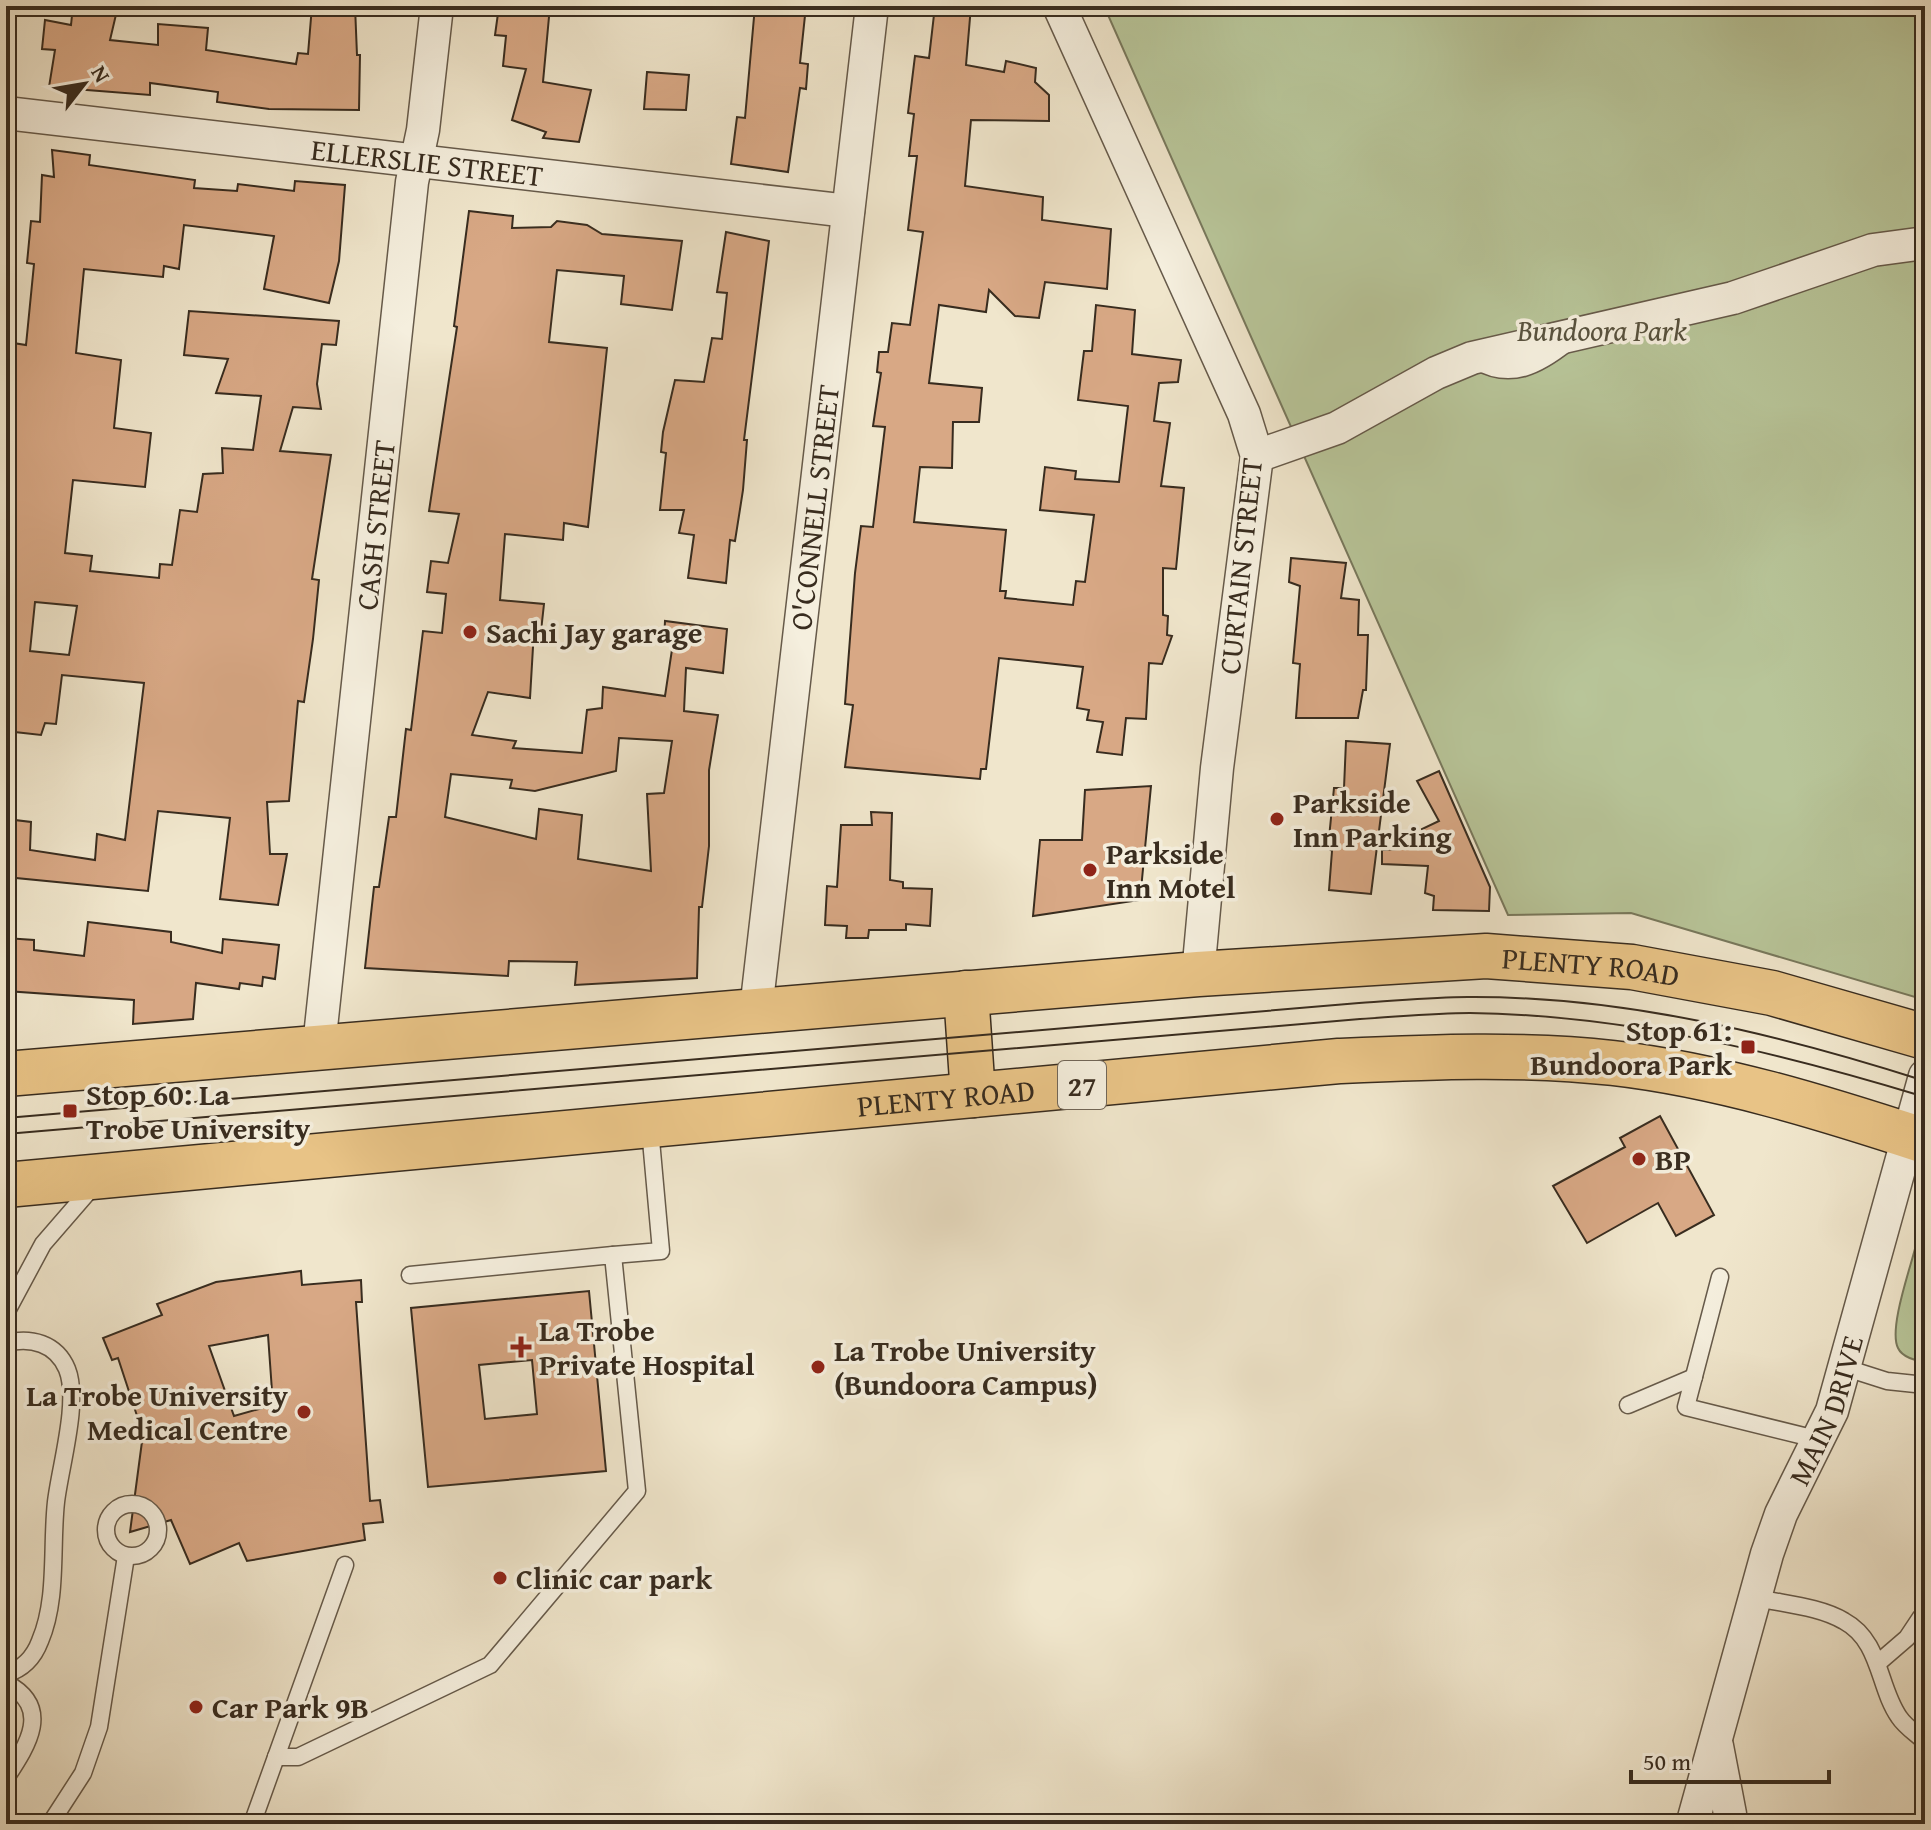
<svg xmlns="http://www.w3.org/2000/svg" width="1931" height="1830" font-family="'Gentium Book Plus',serif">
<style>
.green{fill:#b8c599;stroke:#78785c;stroke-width:2}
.building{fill:#d8a885;stroke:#382c1f;stroke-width:2;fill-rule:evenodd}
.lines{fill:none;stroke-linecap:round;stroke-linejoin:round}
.service-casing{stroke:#665a4a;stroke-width:19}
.minor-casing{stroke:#665a4a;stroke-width:35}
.trunk-casing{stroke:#382c1f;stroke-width:47}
.service{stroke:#f5efde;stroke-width:16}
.minor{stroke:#f5efde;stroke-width:32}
.trunk{stroke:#e8c386;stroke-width:44}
.tram{stroke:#382c1f;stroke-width:2}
.poi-dot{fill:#8f2418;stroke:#f5efde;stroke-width:3}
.labels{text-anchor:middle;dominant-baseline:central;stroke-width:7;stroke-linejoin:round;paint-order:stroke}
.shield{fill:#f5efde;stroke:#716658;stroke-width:2}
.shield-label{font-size:28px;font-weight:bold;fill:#382c1f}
.street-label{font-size:30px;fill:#382c1f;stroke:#f5efde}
.park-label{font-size:30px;font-style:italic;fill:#58523e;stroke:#f5efde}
.poi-label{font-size:30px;font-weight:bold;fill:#382c1f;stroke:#f5efde;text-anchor:start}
</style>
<rect width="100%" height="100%" fill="#f0e6cc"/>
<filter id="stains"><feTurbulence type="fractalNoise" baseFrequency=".0025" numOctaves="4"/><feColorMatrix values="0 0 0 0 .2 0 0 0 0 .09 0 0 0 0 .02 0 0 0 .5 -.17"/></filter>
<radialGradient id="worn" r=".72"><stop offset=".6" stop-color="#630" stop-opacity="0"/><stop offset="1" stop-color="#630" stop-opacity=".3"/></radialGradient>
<g class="green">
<polygon points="1104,6 1925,6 1925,1000 1631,913 1508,915"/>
<path d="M 1925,1237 L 1925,1362 C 1916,1361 1902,1357 1898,1348 C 1888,1328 1912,1264 1917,1241 Z"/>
</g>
<g class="building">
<polygon points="73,6 118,6 110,40 158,45 158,24 208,28 206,50 296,64 298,53 308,54 312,6 355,6 357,55 360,55 359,110 269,109 217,102 218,92 150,83 150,95 49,87 55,50 42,49 45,20 71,25"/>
<polygon points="499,6 550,6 543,82 591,90 579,142 543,138 546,132 512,120 526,69 503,66 506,36 495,35"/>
<polygon points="755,6 806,6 800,63 808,64 806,89 800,88 788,172 731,164 737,117 745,118"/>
<polygon points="935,6 971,6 966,65 1004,72 1006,61 1036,68 1035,82 1049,95 1049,121 971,120 965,186 1043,197 1042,220 1111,229 1107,289 1045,282 1039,318 1015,316 989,290 986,312 939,305 929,383 982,388 979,422 953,422 952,468 920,467 914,522 1006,530 1000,591 1006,591 1005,598 1073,605 1076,581 1085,582 1094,515 1040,510 1045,467 1076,471 1075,479 1119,482 1128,406 1078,400 1084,351 1092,351 1096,305 1135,310 1132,354 1181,360 1178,382 1159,383 1154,421 1170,423 1161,486 1184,488 1176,569 1163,568 1163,615 1168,616 1167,635 1172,636 1162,664 1149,663 1146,719 1126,718 1122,755 1097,752 1103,722 1087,720 1089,710 1077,708 1083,667 999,658 986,769 981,769 980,779 845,767 853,705 845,704 855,573 861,526 873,527 885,427 873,426 881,373 877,372 879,352 888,352 892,323 910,325 923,232 908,230 917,156 909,156 914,114 908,113 915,56 929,58"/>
<polygon points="647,72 689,75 686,110 644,109"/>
<path d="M 52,150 L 90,155 L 89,165 L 195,180 L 194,188 L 237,191 L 238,184 L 294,191 L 295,181 L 345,185 L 339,261 L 329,303 L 264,289 L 274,236 L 184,225 L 179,269 L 164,266 L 163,277 L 84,269 L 76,353 L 121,360 L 114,428 L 151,433 L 145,487 L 73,480 L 65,553 L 92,556 L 90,571 L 159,578 L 160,564 L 172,565 L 180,510 L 197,512 L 203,474 L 223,473 L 222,448 L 253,450 L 261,396 L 216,393 L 228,359 L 184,355 L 189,311 L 339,321 L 336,345 L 322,344 L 317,384 L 321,409 L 293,407 L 280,451 L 331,455 L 312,579 L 319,580 L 313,639 L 304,702 L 298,701 L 289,801 L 267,802 L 270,854 L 287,854 L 278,905 L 220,899 L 230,818 L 158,811 L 148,891 L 6,877 L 6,819 L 31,822 L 30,850 L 95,860 L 97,834 L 125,840 L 144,683 L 62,675 L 56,724 L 45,723 L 41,735 L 6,731 L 6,391 L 13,343 L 26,345 L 34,264 L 27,263 L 31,221 L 40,222 L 42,175 L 54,177 ZM 35,602 L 77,606 L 69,655 L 30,651 Z"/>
<path d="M 469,211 L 513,216 L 512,228 L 551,227 L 557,221 L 587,225 L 602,234 L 682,241 L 672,310 L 621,304 L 624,276 L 557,270 L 549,342 L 607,348 L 588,527 L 564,523 L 563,540 L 505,534 L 500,600 L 544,604 L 541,631 L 534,630 L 530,698 L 488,692 L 472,735 L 516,741 L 513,748 L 582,753 L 587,710 L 602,708 L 603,687 L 665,696 L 673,643 L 664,642 L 665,621 L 727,629 L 723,673 L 686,668 L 684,711 L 718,715 L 709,770 L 709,846 L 702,907 L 699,907 L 697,978 L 575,985 L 577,962 L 509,961 L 508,976 L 365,968 L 374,887 L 379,887 L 389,817 L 396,817 L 406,729 L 411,730 L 423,631 L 442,633 L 446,594 L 427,592 L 431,561 L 448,563 L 459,514 L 429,511 L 457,327 L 454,326 ZM 619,738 L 672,741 L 664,793 L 647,794 L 651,871 L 578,859 L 582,815 L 539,809 L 536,839 L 445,817 L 451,774 L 512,780 L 510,788 L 535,791 L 616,771 Z"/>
<polygon points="726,232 769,241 744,440 747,440 743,490 735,541 730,540 726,583 688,578 694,535 679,533 684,510 660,510 666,453 661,452 663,432 675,380 704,382 712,338 722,339 727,293 717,292"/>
<polygon points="1291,558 1346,563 1341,598 1359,600 1358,635 1368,635 1366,690 1363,690 1358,718 1296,718 1300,664 1293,663 1300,586 1289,582"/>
<polygon points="1346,741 1390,744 1371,894 1329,890 1332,851 1328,848 1334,788 1344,788"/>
<polygon points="1439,771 1490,887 1489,911 1433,910 1434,896 1425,893 1428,866 1382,864 1382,850 1426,847 1422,829 1439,821 1417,781"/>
<polygon points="1151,786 1140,900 1033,916 1040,840 1082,840 1085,790"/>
<polygon points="871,812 892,813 890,880 903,882 903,888 932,889 930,926 906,924 906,930 869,930 868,938 846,938 847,926 825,925 827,886 837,887 841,825 872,825"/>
<polygon points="88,922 171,932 171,942 222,953 223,939 279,945 275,979 263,977 262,986 240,983 239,989 196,983 193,1019 133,1024 134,1000 6,991 6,938 34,940 34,950 84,956"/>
<polygon points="1660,1116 1714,1215 1676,1236 1658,1203 1587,1243 1553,1186 1625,1147 1620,1138"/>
<path d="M 301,1271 L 302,1285 L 361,1280 L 362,1302 L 356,1302 L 370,1501 L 380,1500 L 383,1522 L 363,1524 L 365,1540 L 247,1561 L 239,1543 L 190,1564 L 171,1520 L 130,1532 L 143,1434 L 118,1358 L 112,1360 L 103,1338 L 162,1315 L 157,1304 L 216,1282 ZM 268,1335 L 273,1405 L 234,1416 L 209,1346 Z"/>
<path d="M 589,1291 L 606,1471 L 428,1487 L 411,1308 ZM 532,1360 L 537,1414 L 485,1419 L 479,1365 Z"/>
</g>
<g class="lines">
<g class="service-casing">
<g id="service">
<path d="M 1477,361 C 1511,381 1539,365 1567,343"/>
<polyline points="613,1255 661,1251 650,1129"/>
<polyline points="1720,1277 1686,1407 1820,1440"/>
<polyline points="6,1313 43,1244 95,1184"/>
<path d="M 6,1343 C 31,1337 56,1343 67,1369 C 80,1401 60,1467 56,1502 C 51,1547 58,1599 40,1641 C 34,1657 23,1669 6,1674"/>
<polyline points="1843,1367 1887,1381 1925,1385"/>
<polyline points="1628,1405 1694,1377"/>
<circle cx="132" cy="1530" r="26"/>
<path d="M 1753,1597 C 1782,1604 1819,1606 1844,1621 C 1881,1641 1878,1687 1899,1717 C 1905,1726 1914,1732 1922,1739"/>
<polyline points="1878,1663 1907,1638 1921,1617"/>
<path d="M 6,1683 C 53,1708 27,1746 6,1778"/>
<polyline points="276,1757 298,1757 490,1665 637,1491 613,1255 410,1275"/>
<polyline points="50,1824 83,1773 99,1727 126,1556"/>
<polyline points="252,1824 345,1565"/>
</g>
</g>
<g class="minor-casing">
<g id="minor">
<polyline points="1059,6 1244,414 1257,456 1217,768 1198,974"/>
<path id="s1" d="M 6,113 L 848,211"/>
<polyline points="1257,456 1337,428 1436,373 1472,358 1733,298 1873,250 1925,243"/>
<path id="s2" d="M 756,1010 L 872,6"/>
<path id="s3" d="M 319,1046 L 412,182 L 423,130 L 437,6"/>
<polyline points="1717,1746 1730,1814"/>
<path id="s4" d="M 1694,1818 L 1767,1554 L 1781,1514 L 1832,1411 L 1925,1076"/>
</g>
</g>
<g class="trunk-casing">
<g id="trunk">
<polyline points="966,993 973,1095"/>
<path id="s5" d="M 6,1074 L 1198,974 L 1486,956 L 1632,967 L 1772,993 L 1925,1037"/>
<path id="s6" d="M 6,1185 L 1339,1061 C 1431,1057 1521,1053 1613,1063 C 1718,1075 1824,1108 1925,1141"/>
</g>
</g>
<use href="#service" class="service"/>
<use href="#minor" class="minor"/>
<use href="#trunk" class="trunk"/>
<g class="tram">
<path d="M 6,1118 L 1359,1003 C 1395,1001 1431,997 1468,997 C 1623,996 1778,1034 1925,1081"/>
<path d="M 6,1134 L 1360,1019 C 1396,1017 1433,1013 1470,1013 C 1626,1015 1777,1052 1925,1097"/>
</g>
</g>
<g class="poi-dot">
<circle cx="470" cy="632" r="8"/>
<circle cx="1277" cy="819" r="8"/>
<circle cx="1090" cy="870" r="8"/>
<rect x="1740" y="1039" width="16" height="16" rx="4"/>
<rect x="62" y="1103" width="16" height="16" rx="4"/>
<circle cx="1639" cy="1159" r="8"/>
<path d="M517 1335h8v8h8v8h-8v8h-8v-8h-8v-8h8z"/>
<circle cx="818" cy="1367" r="8"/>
<circle cx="304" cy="1412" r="8"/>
<circle cx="500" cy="1578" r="8"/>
<circle cx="196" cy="1707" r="8"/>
</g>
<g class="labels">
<rect class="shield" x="1058" y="1061" width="48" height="48" rx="6"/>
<g class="shield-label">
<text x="1082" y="1085">27</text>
</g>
<g class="street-label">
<text stroke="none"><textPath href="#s1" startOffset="424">ELLERSLIE STREET</textPath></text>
<text stroke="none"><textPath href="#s2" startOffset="506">O'CONNELL STREET</textPath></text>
<text stroke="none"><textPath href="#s3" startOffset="524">CASH STREET</textPath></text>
<text transform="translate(1240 566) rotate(-84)">CURTAIN STREET</text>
<text stroke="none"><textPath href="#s5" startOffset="1590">PLENTY ROAD</textPath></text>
<text stroke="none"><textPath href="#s6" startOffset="944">PLENTY ROAD</textPath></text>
<text stroke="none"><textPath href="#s4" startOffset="430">MAIN DRIVE</textPath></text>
</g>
<g class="park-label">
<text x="1602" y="330">Bundoora Park</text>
</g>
<g class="poi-label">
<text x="486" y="632">Sachi Jay garage</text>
<text x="1293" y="802">Parkside<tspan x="1293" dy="34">Inn Parking</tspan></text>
<text x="1106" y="853">Parkside<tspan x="1106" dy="34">Inn Motel</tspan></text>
<text x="1732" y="1030" text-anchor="end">Stop 61:<tspan x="1732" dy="34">Bundoora Park</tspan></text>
<text x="86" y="1094">Stop 60: La<tspan x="86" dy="34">Trobe University</tspan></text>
<text x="1655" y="1159">BP</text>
<text x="539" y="1330">La Trobe<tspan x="539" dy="34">Private Hospital</tspan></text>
<text x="834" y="1350">La Trobe University<tspan x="834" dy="34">(Bundoora Campus)</tspan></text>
<text x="288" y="1395" text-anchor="end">La Trobe University<tspan x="288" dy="34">Medical Centre</tspan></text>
<text x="516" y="1578">Clinic car park</text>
<text x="212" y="1707">Car Park 9B</text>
</g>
</g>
<rect width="1931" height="1830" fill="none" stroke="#f0e6cc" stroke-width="32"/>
<rect x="8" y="8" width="1915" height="1814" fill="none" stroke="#382c1f" stroke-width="4"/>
<rect x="16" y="16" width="1899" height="1798" fill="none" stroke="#382c1f" stroke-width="2"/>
<g transform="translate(84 84) rotate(59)" stroke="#f5efde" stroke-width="6" paint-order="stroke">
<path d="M0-6L14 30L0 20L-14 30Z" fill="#382c1f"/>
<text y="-12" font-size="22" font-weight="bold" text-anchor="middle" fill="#382c1f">N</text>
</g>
<path d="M1631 1770v12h198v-12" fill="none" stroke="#382c1f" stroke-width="4"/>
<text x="1643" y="1770" font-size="24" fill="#382c1f" stroke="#f5efde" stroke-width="6" paint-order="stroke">50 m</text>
<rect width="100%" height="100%" filter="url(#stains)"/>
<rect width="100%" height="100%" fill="url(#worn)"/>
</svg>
